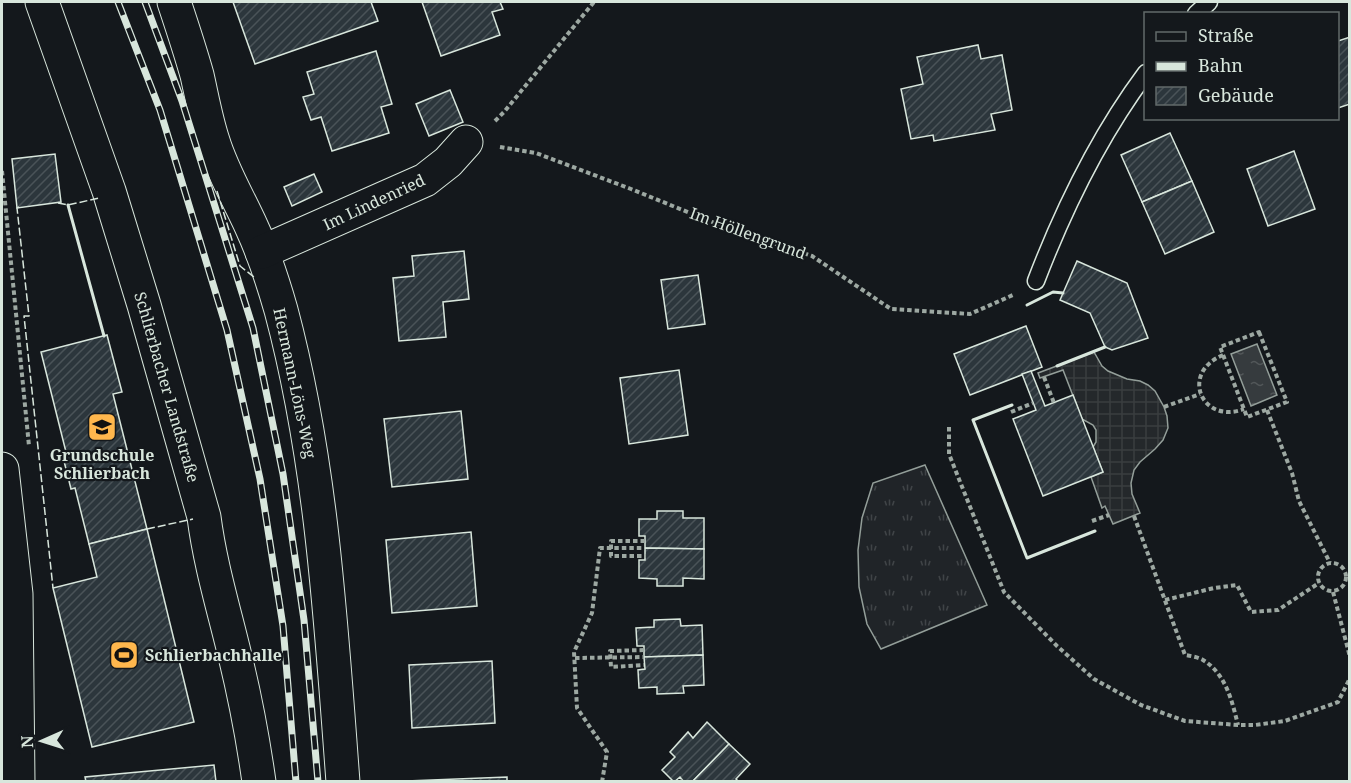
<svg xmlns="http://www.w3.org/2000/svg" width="1351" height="783" font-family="'Noto Serif',serif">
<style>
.grass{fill:url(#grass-tufts);stroke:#939e99;stroke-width:1.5}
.plaza{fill:url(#plaza-grid);stroke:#939e99;stroke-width:1.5}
.water{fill:url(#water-ripples);stroke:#939e99;stroke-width:1.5}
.building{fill:url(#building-hatch);stroke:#d8e6dc;stroke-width:1.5}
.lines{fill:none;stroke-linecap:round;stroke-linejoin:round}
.lane-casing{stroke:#d8e6dc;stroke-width:19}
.street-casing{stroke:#d8e6dc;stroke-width:35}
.primary-casing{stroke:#d8e6dc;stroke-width:35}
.path{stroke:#9da8a2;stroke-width:4;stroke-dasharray:4.5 3;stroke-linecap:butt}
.lane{stroke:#14181c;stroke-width:16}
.street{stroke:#14181c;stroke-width:33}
.primary{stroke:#14181c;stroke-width:33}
.rail-casing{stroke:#d8e6dc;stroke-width:7}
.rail{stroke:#14181c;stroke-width:4.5;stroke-dasharray:14;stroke-linecap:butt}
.fence{stroke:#d8e6dc;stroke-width:1.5;stroke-dasharray:8 3;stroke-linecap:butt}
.wall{stroke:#d8e6dc;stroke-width:3}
.labels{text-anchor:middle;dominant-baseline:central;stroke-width:4.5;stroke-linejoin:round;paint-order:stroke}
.street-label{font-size:16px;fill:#d8e6dc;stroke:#14181c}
.poi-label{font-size:16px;font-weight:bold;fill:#d8e6dc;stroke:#14181c}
</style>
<defs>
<pattern id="grass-tufts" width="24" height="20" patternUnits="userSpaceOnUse" patternTransform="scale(1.5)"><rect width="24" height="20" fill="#202428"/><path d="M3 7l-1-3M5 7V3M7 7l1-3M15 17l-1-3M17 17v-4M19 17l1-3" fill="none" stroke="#404447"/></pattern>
<pattern id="plaza-grid" width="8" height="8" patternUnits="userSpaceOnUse" patternTransform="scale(1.5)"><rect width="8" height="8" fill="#24282b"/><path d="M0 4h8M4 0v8" fill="none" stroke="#393d3f"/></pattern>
<pattern id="water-ripples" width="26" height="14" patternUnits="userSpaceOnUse" patternTransform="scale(1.5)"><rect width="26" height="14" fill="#363b3e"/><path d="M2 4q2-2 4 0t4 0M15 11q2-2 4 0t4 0" fill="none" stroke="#525759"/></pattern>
<pattern id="building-hatch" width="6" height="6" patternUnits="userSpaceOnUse" patternTransform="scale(1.5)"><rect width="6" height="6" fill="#2c363c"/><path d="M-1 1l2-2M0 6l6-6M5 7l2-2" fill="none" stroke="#4a5358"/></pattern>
</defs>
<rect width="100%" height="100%" fill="#14181c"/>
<polygon class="grass" points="925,465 987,605 881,649 867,624 859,587 858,550 862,518 873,483"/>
<polygon class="plaza" points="1094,352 1102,366 1108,371 1127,379 1140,381 1148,385 1155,391 1164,407 1167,416 1168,428 1163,440 1155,449 1140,462 1134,470 1131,483 1132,494 1140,513 1113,524 1105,506 1102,508 1091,477 1103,472 1093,447 1096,442 1096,430 1093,425 1082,419 1063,370 1040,378 1038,373"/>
<polygon class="water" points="1257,344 1277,395 1251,406 1231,354"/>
<g class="building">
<polygon points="233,2 371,2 378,21 255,64"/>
<polygon points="422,2 500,2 503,9 492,12 500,35 441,56"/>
<polygon points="1350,37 1350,104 1338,108 1338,41"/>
<polygon points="978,45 981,59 1002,55 1012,110 991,114 995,130 934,141 933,135 911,139 901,89 923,84 917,57"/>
<polygon points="376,51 392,104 381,107 389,133 332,151 321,117 311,120 303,97 314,94 307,72"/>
<polygon points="450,90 463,122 429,136 416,104"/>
<polygon points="1170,133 1192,181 1142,202 1121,155"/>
<polygon points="1294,151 1315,209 1268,226 1247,169"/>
<polygon points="55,154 61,202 17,208 12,159"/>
<polygon points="314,174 322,192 292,206 284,187"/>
<polygon points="1192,181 1214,232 1165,254 1142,202"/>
<polygon points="464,251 469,299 443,302 446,337 399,341 393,278 414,276 412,256"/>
<polygon points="1077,261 1127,283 1148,338 1112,350 1105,347 1090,313 1060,300"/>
<polygon points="698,275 705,324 668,329 661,280"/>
<polygon points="1026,326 1042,367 970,395 954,354"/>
<polygon points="107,335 122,392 113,394 147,529 89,544 75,488 71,489 63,457 67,456 41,352"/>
<polygon points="679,370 688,435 629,444 620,378"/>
<polygon points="1031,371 1045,406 1073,395 1103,472 1043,496 1013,419 1036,410 1022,374"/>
<polygon points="461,411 468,479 392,487 384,419"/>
<polygon points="657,511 683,511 683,518 704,518 704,549 645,548 645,536 639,536 639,519 657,519"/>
<polygon points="147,529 194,722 92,747 53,588 97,577 89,544"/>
<polygon points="471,532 477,606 392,613 386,540"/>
<polygon points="645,548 704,549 704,579 683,578 683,586 657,586 657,579 639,578 639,560 645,560"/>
<polygon points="680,619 681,626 702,625 703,655 644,657 644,646 637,646 636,628 654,627 654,620"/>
<polygon points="703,655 704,685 683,686 684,693 657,694 657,687 639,688 638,670 645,669 644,657"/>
<polygon points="492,661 495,723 412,728 409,665"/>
<polygon points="707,722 729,744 692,782 684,782 680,777 674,782 662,770 675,757 670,752 688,732 693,738"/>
<polygon points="729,744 750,764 736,779 739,782 692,782"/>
<polygon points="214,765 216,782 86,782 85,777"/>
<polygon points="507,777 507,782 406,781"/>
</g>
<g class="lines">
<g class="lane-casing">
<g id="lane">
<polyline points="1196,14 1209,2"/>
<path d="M 1036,281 C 1064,208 1099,136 1146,73"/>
</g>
</g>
<g class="street-casing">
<g id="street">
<path d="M 42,2 L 109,191 L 144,305 L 204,517 C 210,564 224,610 235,656 C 245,697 253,739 259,782"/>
<path d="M 174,2 C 182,26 190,50 197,75 C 202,97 206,120 213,141 C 222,171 239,199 252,228 C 264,254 273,282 281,310 C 322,463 331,624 343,782"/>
<polyline points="262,252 425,180 448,162 466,142"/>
</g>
</g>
<g class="primary-casing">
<polyline id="primary" points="2,469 16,594 18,782"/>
</g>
<g class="path">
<polyline points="495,121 504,112 594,2"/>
<polyline points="500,147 536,153 631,189 722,226 812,256 891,309 970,314 1013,295"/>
<polyline points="2,171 29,446"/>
<polygon points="1259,332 1287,402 1247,417 1220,347"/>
<path d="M 1223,355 C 1179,373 1202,425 1244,409"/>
<polyline points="1044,377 1054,403"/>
<polyline points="1164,407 1200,394"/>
<polyline points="1267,410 1292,473 1299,501 1330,563"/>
<polyline points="1011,412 1033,403"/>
<polyline points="949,427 949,454 1004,592 1057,646 1094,679 1141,705 1185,721 1238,725 1255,725 1285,721 1338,702 1350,678"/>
<path d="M 1134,516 L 1185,655 C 1191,656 1198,657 1203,660 C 1226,674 1232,701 1238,725"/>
<polyline points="1092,521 1109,515"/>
<polyline points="645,541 611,541 611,556 646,556"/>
<circle cx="1332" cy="577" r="14"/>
<polyline points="1333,592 1350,657"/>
<polyline points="1165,600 1214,588 1237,585 1251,612 1278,610 1319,583"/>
<polyline points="644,650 610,651 611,667 644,665"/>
<polyline points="575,658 644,657"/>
<polyline points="602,782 607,752 577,708 574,652 592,613 600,548 645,548"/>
<polyline points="681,782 683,780"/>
</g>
<use href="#lane" class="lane"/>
<use href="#street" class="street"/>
<use href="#primary" class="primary"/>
<g class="rail-casing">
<g id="rail">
<polyline points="118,2 160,110 227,330 260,479 283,626 296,782"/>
<polyline points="145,2 182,101 253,328 283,474 304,620 318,782"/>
</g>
</g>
<use href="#rail" class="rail"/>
<g class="fence">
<polyline points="217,191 240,266 254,277"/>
<polyline points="58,203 68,205 99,198"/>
<polyline points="19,207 17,208 29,316 24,316 53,588"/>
<polyline points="147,529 193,519"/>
</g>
<g class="wall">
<polyline points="68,205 104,336"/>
<polyline points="1027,305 1053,292 1063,293"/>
<polyline points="1057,366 1105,347"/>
<polyline points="1012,405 973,420 1027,558 1095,531"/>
</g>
</g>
<defs>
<g id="school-square" transform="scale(1.5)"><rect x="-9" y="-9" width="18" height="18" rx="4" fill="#ffb74d" stroke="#14181c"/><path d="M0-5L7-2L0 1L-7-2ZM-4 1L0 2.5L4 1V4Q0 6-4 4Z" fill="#111"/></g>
<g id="stadium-square" transform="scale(1.5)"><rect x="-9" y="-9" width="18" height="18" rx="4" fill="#ffb74d" stroke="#14181c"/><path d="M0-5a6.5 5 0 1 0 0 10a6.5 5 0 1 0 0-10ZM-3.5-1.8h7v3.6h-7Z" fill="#111"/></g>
</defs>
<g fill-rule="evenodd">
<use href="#school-square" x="102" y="427"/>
<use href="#stadium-square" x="124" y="655"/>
</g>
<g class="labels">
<g class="street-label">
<text transform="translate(374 202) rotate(-25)">Im Lindenried</text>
<text transform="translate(748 233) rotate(20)">Im Höllengrund</text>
<text transform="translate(295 383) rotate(78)">Hermann-Löns-Weg</text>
<text transform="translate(167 387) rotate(74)">Schlierbacher Landstraße</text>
</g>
<g class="poi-label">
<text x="102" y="455">Grundschule<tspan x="102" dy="18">Schlierbach</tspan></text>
<text x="145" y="655" text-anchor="start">Schlierbachhalle</text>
</g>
</g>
<rect width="1351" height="783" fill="none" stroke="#d8e6dc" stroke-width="6"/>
<rect x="1144" y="12" width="195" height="108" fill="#14181c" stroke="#626a69" stroke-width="1.5"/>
<rect x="1156" y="32" width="30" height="9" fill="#14181c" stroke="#626a69" stroke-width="1.5"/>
<text x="1198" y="42" font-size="18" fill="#d8e6dc">Straße</text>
<rect x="1156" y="62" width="30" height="9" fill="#d8e6dc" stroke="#626a69" stroke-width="1.5"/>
<text x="1198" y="72" font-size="18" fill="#d8e6dc">Bahn</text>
<rect x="1156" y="87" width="30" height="18" fill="url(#building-hatch)" stroke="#626a69" stroke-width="1.5"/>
<text x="1198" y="102" font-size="18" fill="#d8e6dc">Gebäude</text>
<g transform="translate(42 741) rotate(267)" stroke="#14181c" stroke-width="4.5" paint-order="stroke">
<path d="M0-4.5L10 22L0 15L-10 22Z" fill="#d8e6dc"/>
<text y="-9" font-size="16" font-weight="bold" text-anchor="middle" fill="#d8e6dc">N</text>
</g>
</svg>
